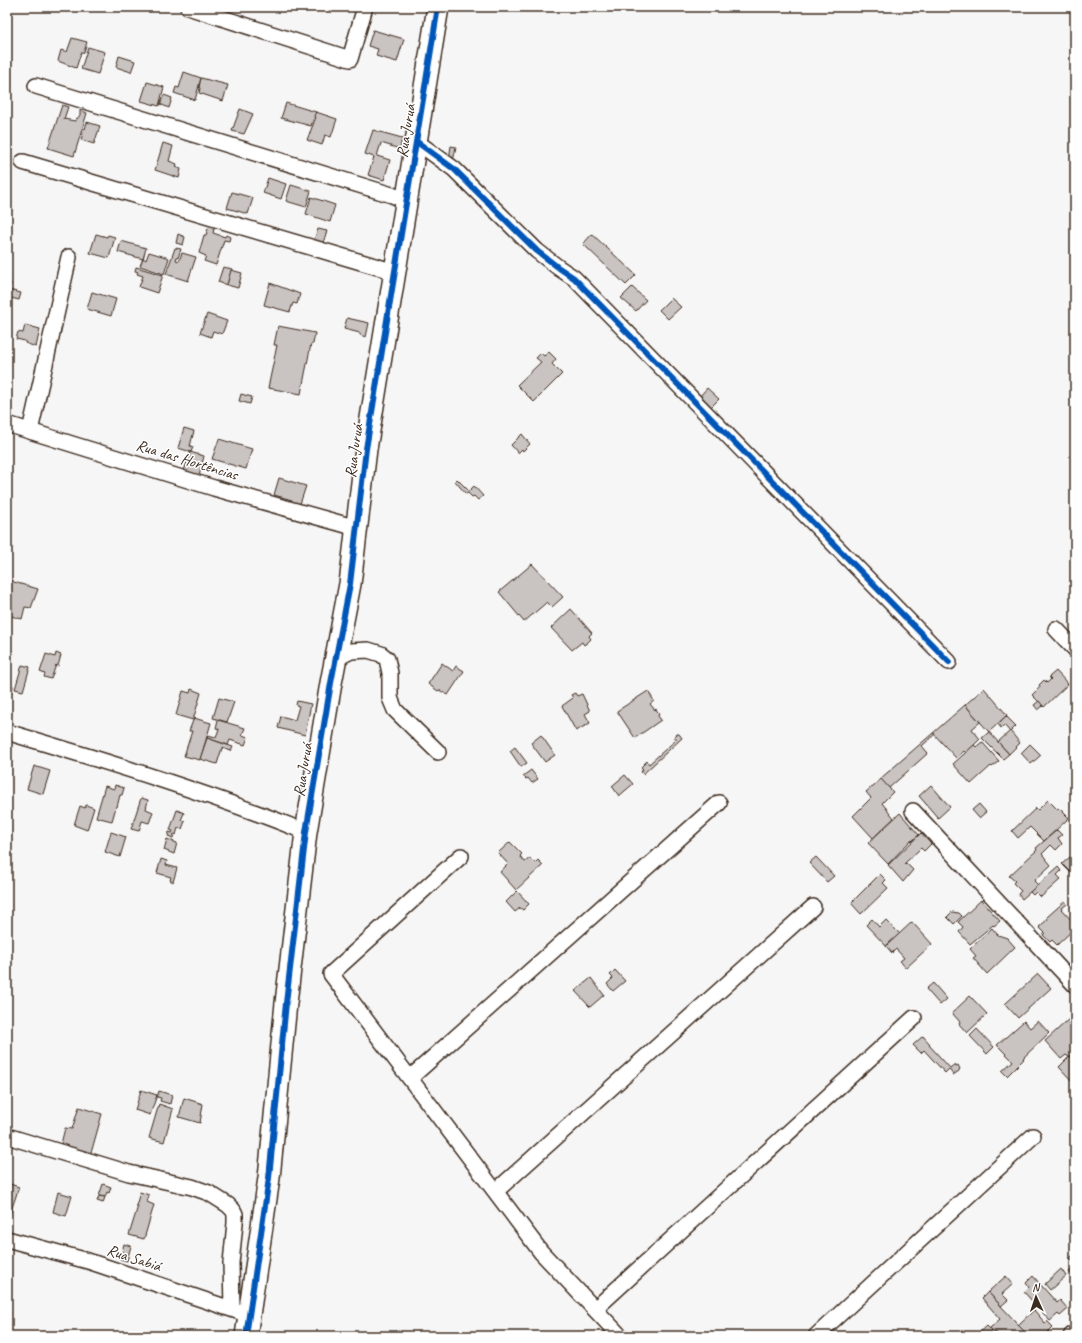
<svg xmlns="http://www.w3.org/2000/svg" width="1082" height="1343" font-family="Caveat,sans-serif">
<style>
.building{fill:#c9c3c1;stroke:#3b2a1e}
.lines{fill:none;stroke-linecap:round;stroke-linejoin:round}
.street-casing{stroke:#3b2a1e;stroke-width:18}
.secondary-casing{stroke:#3b2a1e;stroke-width:24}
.street{stroke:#fff;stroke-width:15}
.secondary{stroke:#fff;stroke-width:21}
.cycleway-casing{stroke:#fff;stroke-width:8}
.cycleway{stroke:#0057b8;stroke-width:6}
.labels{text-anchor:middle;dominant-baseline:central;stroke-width:3;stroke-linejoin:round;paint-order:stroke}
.street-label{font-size:16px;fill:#3b2a1e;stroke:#fff}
</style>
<rect width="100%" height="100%" fill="#f7f6f6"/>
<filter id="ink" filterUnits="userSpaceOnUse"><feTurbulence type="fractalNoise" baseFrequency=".025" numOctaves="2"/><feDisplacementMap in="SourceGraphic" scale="8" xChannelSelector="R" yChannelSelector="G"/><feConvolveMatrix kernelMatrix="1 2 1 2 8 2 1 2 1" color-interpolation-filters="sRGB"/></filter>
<g filter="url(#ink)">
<g class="building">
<polygon points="373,30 404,39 397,62 376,56 378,49 368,46"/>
<polygon points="72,38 87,42 84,52 83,53 81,53 76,68 58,61 61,50 67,52"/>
<polygon points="88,47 105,52 98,74 81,69"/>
<polygon points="119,56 135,61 131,72 116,67"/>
<polygon points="184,72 201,78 195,100 174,93 176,87 179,88"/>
<polygon points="201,78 228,85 223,101 199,93 200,88 199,87"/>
<polygon points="147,82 164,87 159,106 141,101"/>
<polygon points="164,95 172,98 169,108 160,104"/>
<polygon points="286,103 316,112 311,126 281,118"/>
<polygon points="62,105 68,107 64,119 75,121 76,118 77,119 80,115 80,110 87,113 74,156 48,148"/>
<polygon points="240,109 253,114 244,134 232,131"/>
<polygon points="316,112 337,119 331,137 325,135 322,145 307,140 316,117 314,116"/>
<polygon points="87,122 100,126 94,144 81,140 83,133 81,132 83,128 85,129"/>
<polygon points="373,130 402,138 400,149 381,143 377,156 390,160 384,180 368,175 374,157 365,154"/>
<polygon points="163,143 173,146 169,161 177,164 176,167 181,169 179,178 155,170"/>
<polygon points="451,146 456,147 451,171 447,171"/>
<polygon points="268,178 286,184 281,199 263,193"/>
<polygon points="291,185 311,191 306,207 286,201"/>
<polygon points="232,192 253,198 248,214 227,208"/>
<polygon points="311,197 335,205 330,222 306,214"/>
<polygon points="208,228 214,229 213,233 225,237 226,235 230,237 229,241 224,240 216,265 204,261 206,256 199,253 204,235 206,235"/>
<polygon points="318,229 327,231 323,243 314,240"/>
<polygon points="96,234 107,237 108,235 115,237 109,258 90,253"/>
<polygon points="178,234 185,237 183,245 176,243"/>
<polygon points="592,234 636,275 626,285 583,244"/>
<polygon points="121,241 146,248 143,259 118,252"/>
<polygon points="175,248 181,249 178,258 177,257 176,260 179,261 182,253 196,257 188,281 166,274"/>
<polygon points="149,252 169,258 164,274 140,266 143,258 146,260"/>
<polygon points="136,267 163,275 157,293 139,287 143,276 137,274 138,272 135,271"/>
<polygon points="223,267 232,269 227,285 218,282"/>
<polygon points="231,270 242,273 238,288 227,285"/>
<polygon points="7,282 11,283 9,290 21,293 19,300 7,297"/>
<polygon points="270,283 300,294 297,304 293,303 290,312 264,305"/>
<polygon points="632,287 646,300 636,311 621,298"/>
<polygon points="92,292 116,299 111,316 87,309"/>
<polygon points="671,298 681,307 668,319 659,310"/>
<polygon points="207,314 227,321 222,334 213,331 211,337 200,333"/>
<polygon points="347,318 369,323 366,337 360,335 360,333 344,329"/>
<polygon points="25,325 40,329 36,347 25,343 25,341 16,339 18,332 23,333"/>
<polygon points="278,326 315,333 313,344 311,344 301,394 268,388 277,345 274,345"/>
<polygon points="549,352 556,359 552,364 562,374 534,402 517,385 541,362 536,358 541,353 544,356"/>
<polygon points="707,388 719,399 711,407 700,396"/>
<polygon points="241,394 252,397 250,404 239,401"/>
<polygon points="184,428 194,431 190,446 193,447 191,452 178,448"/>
<polygon points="522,434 530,444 523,451 522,449 518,453 511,445"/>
<polygon points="219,439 252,449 246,469 212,459"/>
<polygon points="190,452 204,456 199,476 184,471"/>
<polygon points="279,478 306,486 299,507 291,504 292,500 274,495"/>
<polygon points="457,479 469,491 474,486 483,496 478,500 474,496 472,497 468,493 466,494 455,481"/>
<polygon points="532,564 563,597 552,607 547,602 524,622 499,592"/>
<polygon points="7,580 38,589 31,608 25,607 22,619 7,615"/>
<polygon points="571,609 592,633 589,636 591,639 588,642 584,645 582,642 572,650 551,628"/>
<polygon points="56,653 61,655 58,666 56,665 51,679 44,677 45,674 40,672 46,654 55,657"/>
<polygon points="442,663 453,671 456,666 464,671 448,695 439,690 438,691 428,684"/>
<polygon points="22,665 30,667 23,691 15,689"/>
<polygon points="1056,671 1068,684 1044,707 1032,695 1040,687 1039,685 1044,680 1047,683 1051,679 1049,677"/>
<polygon points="7,684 13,686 7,707"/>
<polygon points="984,688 1007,715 989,732 965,705"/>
<polygon points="191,689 201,693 193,720 176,715 183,691 190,693"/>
<polygon points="648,691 654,701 650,704 655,710 656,709 659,714 658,716 661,720 635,738 617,711"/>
<polygon points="575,693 577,696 582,694 590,711 585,714 590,723 576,731 562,706 573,698 571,695"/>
<polygon points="219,698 234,702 227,722 213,718"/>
<polygon points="297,701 311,704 305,735 278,728 281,716 295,720 299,706 296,705"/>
<polygon points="1039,701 1043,706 1038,710 1034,705"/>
<polygon points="965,705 980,722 972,729 980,739 966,753 964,751 956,758 933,733"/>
<polygon points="1006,716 1016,726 1010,732 1004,725 1001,728 998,724"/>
<polygon points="194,718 211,723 200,760 184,756 192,731 189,731"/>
<polygon points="218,720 245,728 242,735 248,737 245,745 230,740 228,745 207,738 208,735 216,737 219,729 216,728"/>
<polygon points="1010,731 1020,743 1009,754 998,742"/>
<polygon points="989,732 1009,754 1003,759 982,738"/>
<polygon points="933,733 935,734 922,746 928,753 889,788 880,779"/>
<polygon points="677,734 679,734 682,738 643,774 641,772 643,769 641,767 647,761 649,764 677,739 674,737"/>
<polygon points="541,735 555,755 545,762 531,743"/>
<polygon points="207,738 233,747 231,751 222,748 217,764 200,759"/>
<polygon points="982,742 999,761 992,767 991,766 971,784 953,764 974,745 976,747"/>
<polygon points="1030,744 1041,755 1031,764 1021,753"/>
<polygon points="515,747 527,763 521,767 510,751"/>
<polygon points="34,766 50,771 43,794 27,789"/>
<polygon points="531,770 538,779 532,783 528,778 526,779 523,776"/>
<polygon points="625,775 633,784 619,796 612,786"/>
<polygon points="881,779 893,792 882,803 894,818 873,838 853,816 871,798 866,792"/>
<polygon points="115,785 124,788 122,795 120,795 117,807 116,807 112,821 96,817 105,786 114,789"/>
<polygon points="931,785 950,807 938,818 919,796"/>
<polygon points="141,798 148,800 146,809 153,812 149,823 142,821 139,831 131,829"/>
<polygon points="1048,800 1058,810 1059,808 1069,818 1044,841 1030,827 1018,838 1012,831 1036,808 1038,810"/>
<polygon points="979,804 986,812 979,818 972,810"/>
<polygon points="86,805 94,808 87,830 74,825 80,806 85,808"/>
<polygon points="177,810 184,813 181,820 185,821 182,829 178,828 176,835 174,834 173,838 168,836 169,832 172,833 173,831 170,830"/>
<polygon points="900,813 919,835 912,841 911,840 888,864 868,843"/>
<polygon points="1057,830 1062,835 1058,838 1062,844 1056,850 1051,845 1042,854 1051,865 1034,881 1038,885 1022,899 1018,894 1021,891 1013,883 1015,881 1009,876 1037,850 1036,848"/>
<polygon points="111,832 126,837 120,857 105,852"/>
<polygon points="921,833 931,844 924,851 921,848 904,864 906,863 913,870 903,882 888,865"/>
<polygon points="167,839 177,843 174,854 164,850"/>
<polygon points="510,842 522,854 520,856 525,862 530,858 535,863 538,860 543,865 516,890 500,872 508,864 498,853"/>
<polygon points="1075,856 1075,877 1062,864 1070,857 1072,859"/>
<polygon points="816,857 834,876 827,882 809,863"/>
<polygon points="161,859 167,861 166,865 177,868 173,882 170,880 171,877 157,873"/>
<polygon points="1058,867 1061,871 1057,875 1061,879 1041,897 1036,892 1033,895 1030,892"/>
<polygon points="880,874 886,880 883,883 888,888 861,914 851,903"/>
<polygon points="517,891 529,904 523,910 520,908 515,912 506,902"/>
<polygon points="981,900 1000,921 994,926 993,925 970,944 959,932 963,927 958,922"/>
<polygon points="1065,901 1067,904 1061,909 1075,924 1075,928 1057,945 1052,940 1050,942 1043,935 1045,933 1039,927 1048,919 1047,917"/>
<polygon points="952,912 959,913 962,916 954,924 947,917"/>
<polygon points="872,919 879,927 886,920 900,934 886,946 866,925"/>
<polygon points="912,922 932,944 906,968 900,961 904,958 896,949 892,953 886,946"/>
<polygon points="992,928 998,935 1007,938 1015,947 987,974 973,958 976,956 970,949"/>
<polygon points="615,970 625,981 613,991 607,984 613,978 610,975"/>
<polygon points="1038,974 1051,988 1018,1018 1005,1004"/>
<polygon points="591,978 604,995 590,1007 575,991"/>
<polygon points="933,983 947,999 940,1005 926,989"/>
<polygon points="970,996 987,1014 967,1033 959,1024 960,1022 952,1013"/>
<polygon points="1069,1019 1075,1026 1075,1052 1069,1057 1066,1055 1061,1059 1045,1041"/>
<polygon points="1024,1021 1030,1028 1038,1021 1049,1033 1023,1058 1024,1059 1007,1076 1002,1071 1013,1061 997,1045"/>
<polygon points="977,1029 994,1047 987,1054 970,1036"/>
<polygon points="923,1036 930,1044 929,1045 950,1068 955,1064 956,1066 958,1065 960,1069 959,1070 959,1071 953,1075 949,1069 945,1073 924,1050 921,1053 913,1045"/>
<polygon points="1075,1055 1075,1079 1073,1082 1059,1067 1070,1056 1072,1058"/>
<polygon points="141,1090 157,1095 150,1115 135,1110"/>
<polygon points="159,1091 172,1095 170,1104 160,1101 161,1098 157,1097"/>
<polygon points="184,1098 203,1104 200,1123 179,1117"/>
<polygon points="159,1104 173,1109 164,1142 149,1138"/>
<polygon points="79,1107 102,1114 91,1153 61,1144 65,1128 72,1129"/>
<polygon points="7,1183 19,1187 8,1220 7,1220"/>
<polygon points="103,1184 111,1187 109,1193 107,1192 105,1197 99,1196"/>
<polygon points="58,1192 72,1196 66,1216 53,1212"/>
<polygon points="140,1192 149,1195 147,1202 154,1205 144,1239 129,1235 138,1206 136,1206"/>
<polygon points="99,1196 105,1197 103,1203 97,1201"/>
<polygon points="124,1244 131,1246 127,1261 120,1259"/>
<polygon points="1075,1253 1075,1263 1070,1258"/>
<polygon points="1075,1267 1075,1278 1069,1272"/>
<polygon points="1061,1269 1066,1276 1050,1290 1045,1284"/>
<polygon points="1006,1276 1013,1284 1002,1294 1008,1300 1001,1306 988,1292"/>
<polygon points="1033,1276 1057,1303 1060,1300 1068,1309 1060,1316 1058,1314 1050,1321 1024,1292 1029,1287 1026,1283"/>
<polygon points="988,1292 1028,1335 1026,1336 999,1336 996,1332 994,1333 990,1328 1000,1319 982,1298"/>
<polygon points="1034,1310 1045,1323 1047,1321 1053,1327 1044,1336 1029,1336 1018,1325"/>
<polygon points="987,1326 997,1336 976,1336"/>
</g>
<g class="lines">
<g class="street-casing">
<g id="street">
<polyline points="188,7 350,59 365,7"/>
<polyline points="36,86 392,195 408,201"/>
<polyline points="417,142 454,169 537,251 559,268 574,278 949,662"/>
<polyline points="23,162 395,272"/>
<polyline points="7,424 214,488 357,528"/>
<polyline points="30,431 69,257"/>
<polyline points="1056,629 1075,649"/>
<polyline points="335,661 343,655 351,651 368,650 381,654 387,659 390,673 390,698 395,710 438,752"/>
<path d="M 7,732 C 108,762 209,793 306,832"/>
<polyline points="913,811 1075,985"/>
<polyline points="461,856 331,974 541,1252 620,1336"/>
<polyline points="410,1078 719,803"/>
<polyline points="7,1136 129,1173 192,1187 209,1193 228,1205 233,1210 235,1214 235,1223 231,1263 232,1308"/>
<polyline points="496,1191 813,907"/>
<polyline points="7,1239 88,1261 240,1312"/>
<polyline points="595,1309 914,1018"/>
<polyline points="816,1336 1033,1136"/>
<polyline points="1071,1336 1075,1333"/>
</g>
</g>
<g class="secondary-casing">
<polyline id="secondary" points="246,1336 269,1178 286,1003 306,832 331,683 350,584 366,449 438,7"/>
</g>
<use href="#street" class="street"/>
<use href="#secondary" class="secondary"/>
<g class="cycleway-casing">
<g id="cycleway">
<polyline points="417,142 454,169 537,251 559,268 574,278 949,662"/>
<polyline points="246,1336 269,1178 286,1003 306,832 331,683 350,584 366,449 438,7"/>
</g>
</g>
<use href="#cycleway" class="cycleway"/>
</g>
</g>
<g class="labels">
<g class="street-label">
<text transform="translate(406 131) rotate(-81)">Rua Juruá</text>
<text transform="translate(354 451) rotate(-82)">Rua Juruá</text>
<text transform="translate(187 460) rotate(17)">Rua das Hortências</text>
<text transform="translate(303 770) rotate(-81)">Rua Juruá</text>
<text transform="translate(134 1258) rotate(18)">Rua Sabiá</text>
</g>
</g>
<rect width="1082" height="1343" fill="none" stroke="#fff" stroke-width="24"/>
<rect x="12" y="12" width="1058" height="1319" fill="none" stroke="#3b2a1e" stroke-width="1.5" filter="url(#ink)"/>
<g transform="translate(1036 1297) rotate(357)" stroke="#ffffff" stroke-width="3" paint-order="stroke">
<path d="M0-3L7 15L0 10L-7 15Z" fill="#3b2a1e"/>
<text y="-6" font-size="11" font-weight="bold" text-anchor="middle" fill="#3b2a1e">N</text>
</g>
</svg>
